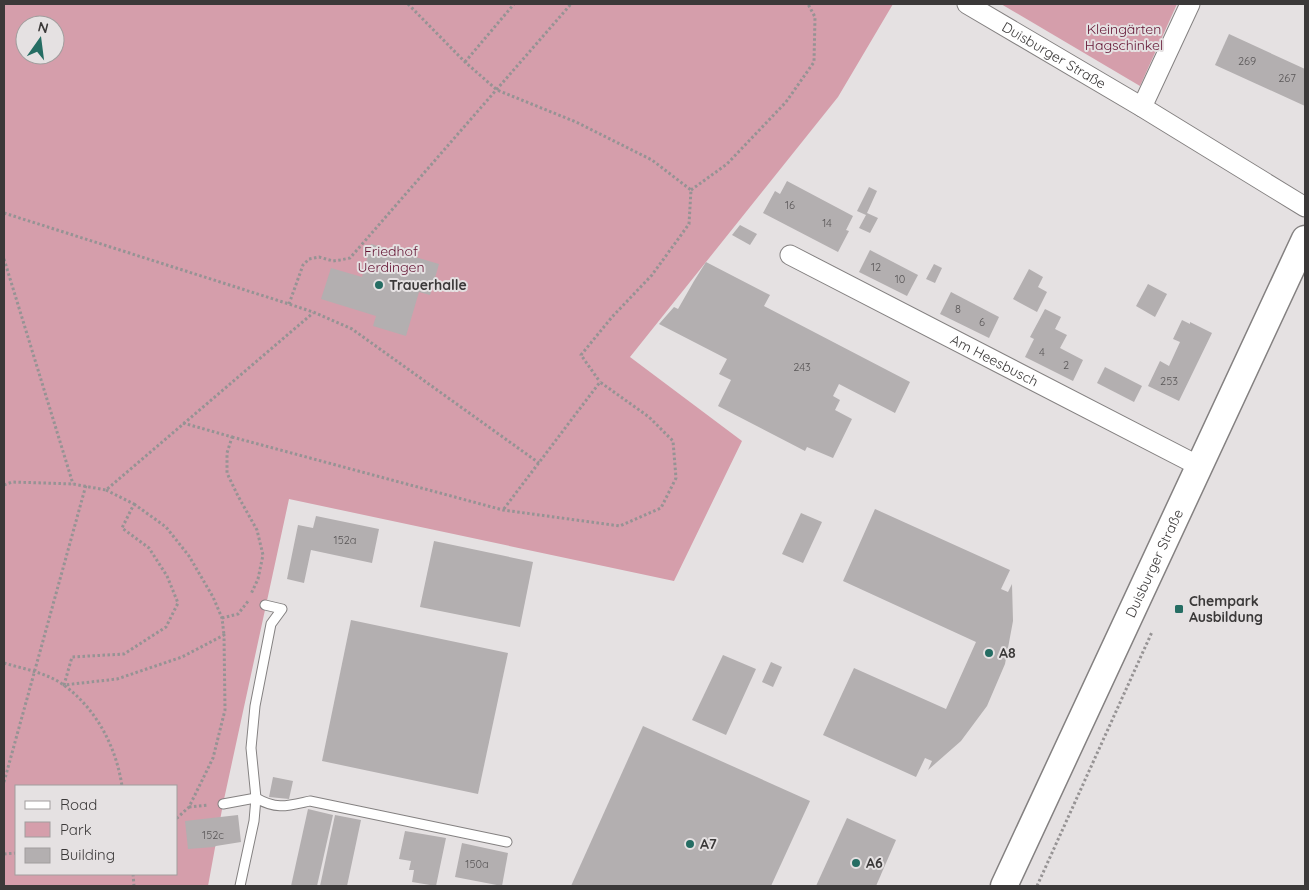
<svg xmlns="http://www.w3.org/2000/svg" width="1309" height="890" font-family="Quicksand,sans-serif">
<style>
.green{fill:#d59eab;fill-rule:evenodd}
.building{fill:#b3afb0}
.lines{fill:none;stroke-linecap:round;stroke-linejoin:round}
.lane-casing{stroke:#848181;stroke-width:11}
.street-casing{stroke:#848181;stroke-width:21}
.secondary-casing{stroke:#848181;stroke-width:29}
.path{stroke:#969394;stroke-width:3;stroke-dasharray:2.5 2.5;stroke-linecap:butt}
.lane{stroke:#fff;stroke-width:9}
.street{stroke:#fff;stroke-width:19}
.secondary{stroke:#fff;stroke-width:26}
.poi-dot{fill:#256d63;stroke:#e5e1e2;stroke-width:2}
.labels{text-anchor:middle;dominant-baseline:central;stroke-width:4;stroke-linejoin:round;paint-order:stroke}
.number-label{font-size:11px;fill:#595657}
.park-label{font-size:14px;fill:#621231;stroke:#e5e1e2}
.street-label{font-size:14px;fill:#3b3939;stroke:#e5e1e2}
.poi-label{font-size:14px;font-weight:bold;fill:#3b3939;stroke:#e5e1e2;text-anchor:start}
</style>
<rect width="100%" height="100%" fill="#e5e1e2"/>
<g class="green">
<path d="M 4,4 L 893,4 L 838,97 L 630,357 L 742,441 L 674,581 L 289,499 L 223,804 L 208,886 L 4,886 ZM 25,25 L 55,25 L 55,55 L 25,55 ZM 16,786 L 176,786 L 176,874 L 16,874 Z"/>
<polygon points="1001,4 1177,4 1140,86"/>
</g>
<g class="building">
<polygon points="1229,34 1305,69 1305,106 1215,65"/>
<polygon points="787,181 853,216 846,230 849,231 838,252 763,213 775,191 780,194"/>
<polygon points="869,187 877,191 867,213 878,218 870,233 859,228 866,215 857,211"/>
<polygon points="740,225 757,234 750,245 732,235"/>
<polygon points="371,244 439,264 430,295 419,292 406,336 373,326 376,316 321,299 331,268 362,277"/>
<polygon points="870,250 918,275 907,296 859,272"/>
<polygon points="706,262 770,295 764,306 910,382 895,413 839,384 833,396 840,400 835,410 852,419 833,458 807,447 805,451 718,406 731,380 719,374 727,359 659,324 674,307 678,309 694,281"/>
<polygon points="934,264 942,268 935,283 926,279"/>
<polygon points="1029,269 1043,277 1038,287 1047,292 1037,312 1013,299"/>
<polygon points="1148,284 1167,294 1155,317 1136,306"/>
<polygon points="951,292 999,317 989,338 940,314"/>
<polygon points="1045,309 1061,317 1055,329 1067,335 1060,348 1083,360 1073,381 1025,357 1034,339 1030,337"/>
<polygon points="1182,320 1190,324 1190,322 1212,333 1179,401 1148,386 1160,361 1169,366 1180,342 1173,339"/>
<polygon points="1105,367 1142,386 1134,402 1097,383"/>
<polygon points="875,509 1010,570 1001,589 1008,592 1012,584 1013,621 1005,664 987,706 961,741 928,770 932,761 925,758 916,777 823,735 854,668 946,709 976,642 843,581"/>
<polygon points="801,513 822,522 803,563 782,554"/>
<polygon points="316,516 379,529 372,563 311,550 304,583 287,579 298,525 313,528"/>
<polygon points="434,541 533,562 520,627 420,607"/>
<polygon points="351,620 508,653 478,794 322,761"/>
<polygon points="723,655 756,669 726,735 692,720"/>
<polygon points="771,662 782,667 773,687 762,682"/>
<polygon points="643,726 810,801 771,886 571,886"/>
<polygon points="273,777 293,781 289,799 269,797"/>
<polygon points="308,809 333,815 317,886 291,886"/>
<polygon points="238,815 241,842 216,846 214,847 188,849 185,821"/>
<polygon points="335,815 361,820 347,886 320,886"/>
<polygon points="847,818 896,840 876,886 816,886"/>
<polygon points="405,831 446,838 436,886 412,882 414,870 409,870 411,861 399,859"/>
<polygon points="462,843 508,853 502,886 455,877"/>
</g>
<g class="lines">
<g class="lane-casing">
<g id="lane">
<path d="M 223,804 L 256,798 C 277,810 287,806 310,801 L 507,842"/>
<polyline points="240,886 254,821 256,798 251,748 255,706 271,624 282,609 265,605"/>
</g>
</g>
<g class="street-casing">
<g id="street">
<path id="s1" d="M 967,4 L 1142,107 L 1305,207"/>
<polyline points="1142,107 1190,4"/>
<path id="s2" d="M 790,255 L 1199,466"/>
</g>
</g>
<g class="secondary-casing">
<g id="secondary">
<path id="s3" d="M 1004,886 L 1305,239"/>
</g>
</g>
<g class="path">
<polyline points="408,4 465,62 497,90 576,122 652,160 691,190 689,224 652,275 612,317 581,355 600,382"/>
<polyline points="465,62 514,4"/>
<polyline points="691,190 727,164 786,102 814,62 815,17 808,4"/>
<polyline points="4,213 289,304 313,312 352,329 539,463"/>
<polyline points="4,259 73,484"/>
<polyline points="289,304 303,265 309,259 319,257 333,261 340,260 350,258 571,4"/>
<polyline points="183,423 232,437 227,453 227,473 238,496 257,530 263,555 258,579 251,594"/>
<polyline points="232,437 503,510 620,526 661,508 676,478 673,441 649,417 600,382 503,510"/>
<polyline points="4,485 12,482 73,484 106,490 313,313"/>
<polyline points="106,490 134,504 122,528 149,548 167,576 178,603 166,627 124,654 72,657 64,685 117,679 182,657 224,635 225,710 213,758 189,807 176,819"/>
<polyline points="134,504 166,527 189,556 213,597 222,618 224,635"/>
<polyline points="222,618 238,614 249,600"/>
<path d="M 4,663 C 24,669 48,673 65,686 C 97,710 116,747 122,786"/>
<polyline points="4,782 86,485"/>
<polyline points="189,807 208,805"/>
<polyline points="4,854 16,853"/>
<polyline points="133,874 134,886"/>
<polyline points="1037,886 1152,632"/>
</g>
<use href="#lane" class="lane"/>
<use href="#street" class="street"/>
<use href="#secondary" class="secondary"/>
</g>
<g class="poi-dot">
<circle cx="379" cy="285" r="5"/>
<rect x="1174" y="604" width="10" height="10" rx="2.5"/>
<circle cx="989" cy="653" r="5"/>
<circle cx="690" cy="844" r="5"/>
<circle cx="856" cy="863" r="5"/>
</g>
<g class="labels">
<g class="number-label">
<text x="1247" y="61">269</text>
<text x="1287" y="78">267</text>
<text x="790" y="205">16</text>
<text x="827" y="223">14</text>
<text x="876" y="267">12</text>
<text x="900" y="279">10</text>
<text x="958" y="309">8</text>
<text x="982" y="322">6</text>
<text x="1042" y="352">4</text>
<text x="1066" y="365">2</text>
<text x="802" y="367">243</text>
<text x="1169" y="381">253</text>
<text x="345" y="540">152a</text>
<text x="213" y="835">152c</text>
<text x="477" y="864">150a</text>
</g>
<g class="park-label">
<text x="1124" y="29">Kleingärten<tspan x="1124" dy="16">Hagschinkel</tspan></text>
<text x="391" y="251">Friedhof<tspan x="391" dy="16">Uerdingen</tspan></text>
</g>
<g class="street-label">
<text stroke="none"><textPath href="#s1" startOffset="101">Duisburger Straße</textPath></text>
<text stroke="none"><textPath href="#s2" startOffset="230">Am Heesbusch</textPath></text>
<text stroke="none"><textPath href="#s3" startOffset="356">Duisburger Straße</textPath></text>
</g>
<g class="poi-label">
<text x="389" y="285">Trauerhalle</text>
<text x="1189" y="601">Chempark<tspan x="1189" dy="16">Ausbildung</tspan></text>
<text x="999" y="653">A8</text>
<text x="700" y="844">A7</text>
<text x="866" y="863">A6</text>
</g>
</g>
<rect width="1309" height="890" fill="none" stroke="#3b3939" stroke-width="10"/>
<rect x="15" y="785" width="162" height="90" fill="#e5e1e2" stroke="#a19e9e"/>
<rect x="25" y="801" width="25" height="8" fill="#ffffff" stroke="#a19e9e"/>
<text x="60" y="810" font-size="15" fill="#3b3939">Road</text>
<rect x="25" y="822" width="25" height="15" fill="#d59eab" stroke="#a19e9e"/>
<text x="60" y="835" font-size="15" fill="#3b3939">Park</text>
<rect x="25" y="848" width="25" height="15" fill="#b3afb0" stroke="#a19e9e"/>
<text x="60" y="860" font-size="15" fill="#3b3939">Building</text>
<g transform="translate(40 40) rotate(14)"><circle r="24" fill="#e5e1e2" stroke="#a19e9e"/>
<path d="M0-4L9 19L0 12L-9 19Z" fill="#256d63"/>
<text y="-8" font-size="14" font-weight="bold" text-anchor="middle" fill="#3b3939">N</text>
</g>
</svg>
